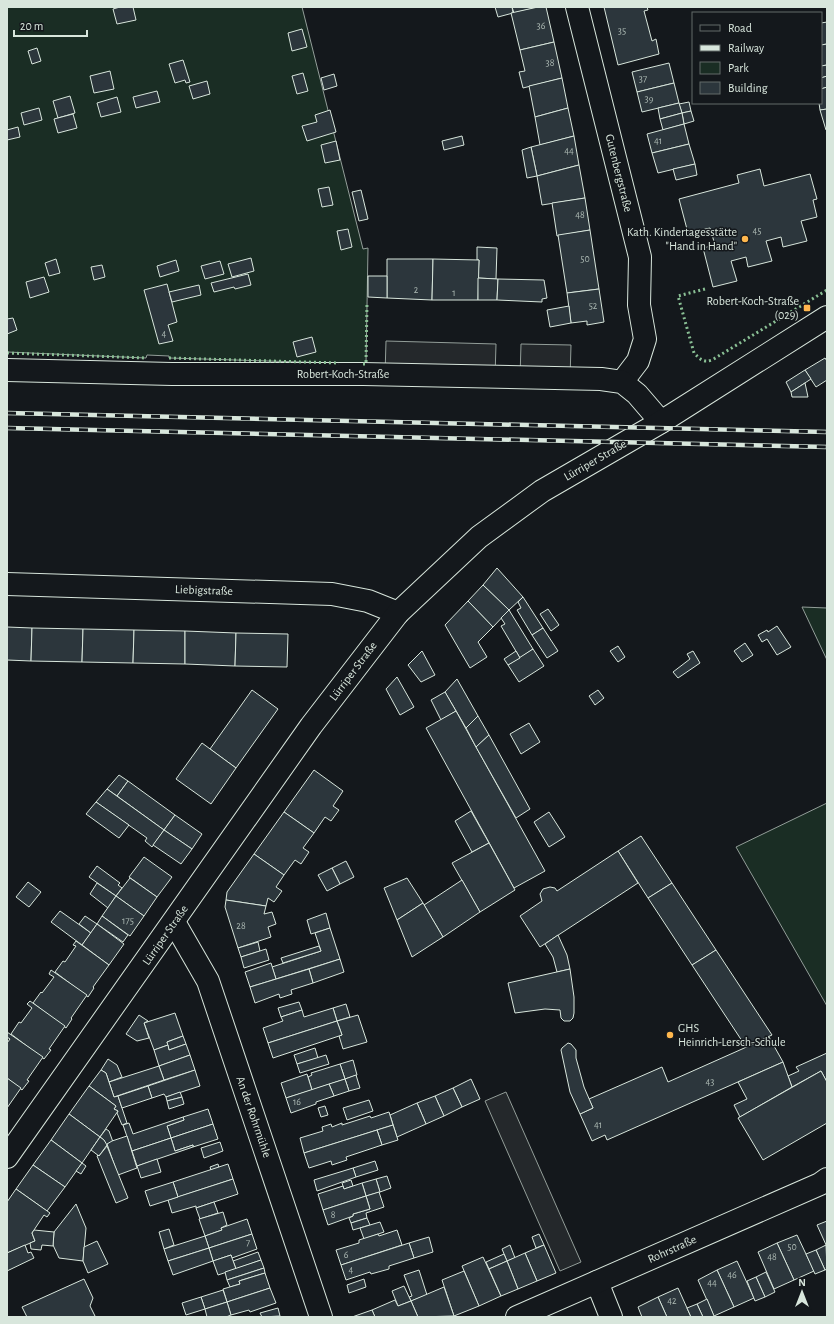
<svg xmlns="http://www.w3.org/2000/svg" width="834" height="1324" font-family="'Alegreya Sans',sans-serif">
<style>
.green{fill:#1a2d24;stroke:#939e99}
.parking{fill:#24282b;stroke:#939e99}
.building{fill:#2c363c;stroke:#d8e6dc}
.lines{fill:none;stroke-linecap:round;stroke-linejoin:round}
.minor-casing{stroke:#d8e6dc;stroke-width:24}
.tertiary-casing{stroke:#d8e6dc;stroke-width:24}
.minor{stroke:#14181c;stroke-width:22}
.tertiary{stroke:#14181c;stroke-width:22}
.rail-casing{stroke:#d8e6dc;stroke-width:4.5}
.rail{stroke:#14181c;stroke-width:3;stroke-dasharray:9;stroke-linecap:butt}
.hedge{stroke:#8ac095;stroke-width:3;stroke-dasharray:2 3;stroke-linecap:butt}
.poi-dot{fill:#ffb74d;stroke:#14181c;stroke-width:1.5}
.labels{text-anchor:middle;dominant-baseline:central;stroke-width:3;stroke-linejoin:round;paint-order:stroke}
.number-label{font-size:10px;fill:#adbab4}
.street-label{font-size:12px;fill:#d8e6dc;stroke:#14181c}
.poi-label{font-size:12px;fill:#d8e6dc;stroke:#14181c;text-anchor:end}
</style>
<rect width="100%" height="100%" fill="#14181c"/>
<g class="green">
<polygon points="7,7 302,7 363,249 368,248 366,364 169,358 169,356 147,355 146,358 7,352"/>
<polygon points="802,607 827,608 827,660"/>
<polygon points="827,803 827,1006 736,847"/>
</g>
<g class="parking">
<polygon points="386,341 496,344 495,377 385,375"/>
<polygon points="521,344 571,345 570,379 520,378"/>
<polygon points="506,1092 581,1262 560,1271 485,1101"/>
</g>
<g class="building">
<polygon points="120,7 133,7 136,20 117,24 113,9"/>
<polygon points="495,7 512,7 513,13 498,17"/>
<polygon points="512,7 538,7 514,13"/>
<polygon points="538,7 546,7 554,42 520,50 511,13"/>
<polygon points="604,7 647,7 648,10 644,11 652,41 656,39 659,54 618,65"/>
<polygon points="827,22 827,44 821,45 821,23"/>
<polygon points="302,29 307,47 292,51 288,33"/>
<polygon points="554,42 562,78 523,88 519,72 525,71 520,50"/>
<polygon points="827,44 827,65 821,66 821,45"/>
<polygon points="37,48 41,61 32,64 28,51"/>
<polygon points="183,60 190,82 186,83 185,80 175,83 169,64"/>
<polygon points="669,63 674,83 637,92 632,72"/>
<polygon points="827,65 827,76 821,78 821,66"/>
<polygon points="110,71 114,89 94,93 90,76"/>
<polygon points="303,73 308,91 297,94 292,76"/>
<polygon points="334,74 337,86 324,90 321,78"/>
<polygon points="827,76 827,87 821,89 821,78"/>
<polygon points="562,78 568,108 535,117 529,86"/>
<polygon points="207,81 210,94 193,99 189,86"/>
<polygon points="674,83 679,103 642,112 637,92"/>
<polygon points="827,87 827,109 820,110 819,103 821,103 821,89"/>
<polygon points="157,91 160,102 136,108 133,97"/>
<polygon points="70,96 75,113 58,118 53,101"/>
<polygon points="117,97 121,112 101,117 97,103"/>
<polygon points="689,102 691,111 682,113 679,104"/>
<polygon points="679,103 682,113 660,119 658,108"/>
<polygon points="39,108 42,120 24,125 21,113"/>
<polygon points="568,108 574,136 540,145 535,117"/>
<polygon points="827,109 827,130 826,130 820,110"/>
<polygon points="330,110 336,132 307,141 302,126 317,122 315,115"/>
<polygon points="691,111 694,121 684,124 682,113"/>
<polygon points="682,113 684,124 663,130 660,119"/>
<polygon points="73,114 77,128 58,133 54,119"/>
<polygon points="684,124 689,144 652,153 647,134"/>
<polygon points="18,127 20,137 7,140 7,130"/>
<polygon points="462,136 464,145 444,150 442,141"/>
<polygon points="574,136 579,165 537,176 531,147"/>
<polygon points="336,141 340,160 325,163 321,145"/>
<polygon points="689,144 695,164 658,173 652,153"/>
<polygon points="531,147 537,176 527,178 522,150"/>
<polygon points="695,164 697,175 676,180 673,169"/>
<polygon points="579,165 585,198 542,205 537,176"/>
<polygon points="760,169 764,186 810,174 817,199 813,200 817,217 801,221 807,241 783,247 781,237 766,241 772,261 748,267 746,257 731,261 737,281 713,287 703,248 715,245 710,228 688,233 679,199 739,183 737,175"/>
<polygon points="329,187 333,205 322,207 318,189"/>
<polygon points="361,190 368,219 359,221 352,192"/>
<polygon points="585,198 590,230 557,236 552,203"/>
<polygon points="348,229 352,247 341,250 337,231"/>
<polygon points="590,230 599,289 567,293 558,235"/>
<polygon points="477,247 497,248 496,279 478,278 479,260 477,260"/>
<polygon points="251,258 254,271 232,277 228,264"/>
<polygon points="56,259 60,273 49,276 45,263"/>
<polygon points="387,259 433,259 432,300 387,298"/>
<polygon points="433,259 479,260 478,300 432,300"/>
<polygon points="176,260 179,271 160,277 157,266"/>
<polygon points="220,261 224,274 205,279 201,266"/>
<polygon points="102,265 105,277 94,280 91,267"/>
<polygon points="248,274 251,285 235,289 234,287 214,292 211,283"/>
<polygon points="368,276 387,276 387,298 368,297"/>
<polygon points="44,277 49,292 30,298 26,282"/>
<polygon points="478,278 498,279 497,300 478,300"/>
<polygon points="498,279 544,280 547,298 542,299 542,302 497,300"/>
<polygon points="167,284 177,322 168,325 173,341 159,344 144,290"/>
<polygon points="199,285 201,295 172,302 169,292"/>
<polygon points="599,289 604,322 587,325 587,321 571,323 567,293"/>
<polygon points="569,306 571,323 550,327 547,310"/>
<polygon points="13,318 17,330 7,334 7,319"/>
<polygon points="312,337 316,352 297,357 293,342"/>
<polygon points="825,358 827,361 827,380 816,387 805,370"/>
<polygon points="805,370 811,379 791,392 786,382"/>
<polygon points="805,383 808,397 792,397 791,392"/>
<polygon points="497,568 523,597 509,610 483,585"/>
<polygon points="483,585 509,610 493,627 468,601"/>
<polygon points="523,597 543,628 532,635 517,610 521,608 518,602"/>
<polygon points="468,601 493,627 478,642 487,657 470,668 445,625"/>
<polygon points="548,609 559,625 551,631 540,614"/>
<polygon points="509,610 533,649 520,658 501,626 505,624 501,618"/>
<polygon points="777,626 791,647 777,655 767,639 762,642 758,635 767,630 768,632"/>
<polygon points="7,627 32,628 31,661 7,660"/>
<polygon points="32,628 83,629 82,662 31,661"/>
<polygon points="543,628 558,651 547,658 532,635"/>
<polygon points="83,629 134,630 133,663 82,662"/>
<polygon points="134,630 185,631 185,664 133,663"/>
<polygon points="185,631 236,633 235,666 185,664"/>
<polygon points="236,633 288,634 287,667 235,666"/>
<polygon points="745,643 753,655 742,662 734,651"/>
<polygon points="618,646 625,657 618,662 610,651"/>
<polygon points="533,649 544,666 519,682 508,665"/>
<polygon points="422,651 435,675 421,682 408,665"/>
<polygon points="516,651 520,658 508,665 504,659"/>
<polygon points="693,651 700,663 678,678 673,672 690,659 687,654"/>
<polygon points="397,677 414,707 400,715 386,689"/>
<polygon points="457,679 478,716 466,728 445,692"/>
<polygon points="252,690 278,709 236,768 210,749"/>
<polygon points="598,690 604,698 595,705 589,696"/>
<polygon points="445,692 456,711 441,720 431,700"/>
<polygon points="456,711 545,871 514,888 426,728"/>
<polygon points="478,716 489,735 476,747 466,728"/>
<polygon points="529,723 540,742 521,754 510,734"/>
<polygon points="489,735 530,809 516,818 476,747"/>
<polygon points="202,743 236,768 211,804 176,779"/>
<polygon points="314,770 343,791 333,806 339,810 331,821 325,817 314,833 284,812"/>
<polygon points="119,775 128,781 117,796 107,789"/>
<polygon points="128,781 175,815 164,830 117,796"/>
<polygon points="107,789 164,830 152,847 145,841 147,838 96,802"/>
<polygon points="96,802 129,825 119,838 86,814"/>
<polygon points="471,811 489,843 472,852 455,821"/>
<polygon points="284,812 314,833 303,848 309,852 301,864 295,860 284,875 254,854"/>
<polygon points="549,812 565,837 549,847 534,822"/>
<polygon points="175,815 202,834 192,849 164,830"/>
<polygon points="164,830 192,849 181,864 153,845"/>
<polygon points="641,836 672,883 648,898 618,851"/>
<polygon points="489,843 515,890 480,912 452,863"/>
<polygon points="618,851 638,883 540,947 520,916 542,901 540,894 543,889 550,887 555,888 557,891"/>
<polygon points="254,854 284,875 276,887 282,891 274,902 268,898 266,906 226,900 227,892"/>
<polygon points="144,857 172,877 157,897 129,877"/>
<polygon points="346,861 354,877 340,884 332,868"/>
<polygon points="97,866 120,883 118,885 122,888 116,896 89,877"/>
<polygon points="332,868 340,884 327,891 318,875"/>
<polygon points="130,878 157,897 144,916 116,896"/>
<polygon points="407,878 423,903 397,920 384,888"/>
<polygon points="462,880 480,912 443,937 424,905"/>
<polygon points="28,882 41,892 29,907 16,897"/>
<polygon points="97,883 116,896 108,908 90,894"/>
<polygon points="672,883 716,950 692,965 648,898"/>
<polygon points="116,896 144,916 130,936 102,916"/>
<polygon points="226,900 266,906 264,914 272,912 276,924 268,927 271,937 238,948 225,907"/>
<polygon points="423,903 443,937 412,957 397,920"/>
<polygon points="60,911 91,933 82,945 51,922"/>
<polygon points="326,913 330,928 311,934 307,920"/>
<polygon points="85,916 97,924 91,933 79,924"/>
<polygon points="102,916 128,935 123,942 97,924"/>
<polygon points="97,924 124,944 109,965 82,945"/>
<polygon points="330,928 340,959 276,979 272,967 321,951 315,933"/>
<polygon points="558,935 567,955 570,969 557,972 553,957 545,944"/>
<polygon points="76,941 109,965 93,987 94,988 88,997 55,972 63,961 65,962 76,946 73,945"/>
<polygon points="258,942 260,951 241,957 238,948"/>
<polygon points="319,946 321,951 283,963 281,958"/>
<polygon points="266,949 269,960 244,968 241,957"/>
<polygon points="716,950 772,1035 746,1047 692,965"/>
<polygon points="340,959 344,972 313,983 309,969"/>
<polygon points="271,963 276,979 250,987 245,972"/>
<polygon points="309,969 313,983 291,990 292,994 280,998 279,994 255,1003 250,987"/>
<polygon points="570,969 574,997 574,1013 573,1018 570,1021 564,1021 561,1018 560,1010 545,1009 515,1013 508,983"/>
<polygon points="51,970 87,995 71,1018 72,1019 66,1028 33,1003 41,992 42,993 54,977 49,974"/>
<polygon points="30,1001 65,1026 49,1049 51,1050 44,1059 11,1034 19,1022 21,1023 32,1008 27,1004"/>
<polygon points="299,1002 302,1010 281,1017 278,1008"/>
<polygon points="346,1004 350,1017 337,1021 333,1008"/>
<polygon points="333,1008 337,1021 268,1043 263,1028 283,1021 281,1017 302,1010 304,1017"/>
<polygon points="175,1013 183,1036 167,1042 168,1045 154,1050 144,1023"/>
<polygon points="139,1015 148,1021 144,1023 149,1038 137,1041 126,1034"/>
<polygon points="358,1015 367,1042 343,1049 339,1036 342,1035 337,1021"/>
<polygon points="337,1021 342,1035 273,1058 268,1043"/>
<polygon points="7,1032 43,1057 27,1080 29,1081 22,1090 7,1078 7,1043 10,1039 7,1037"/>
<polygon points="183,1036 186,1044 169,1050 167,1042"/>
<polygon points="769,1037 783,1062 607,1140 605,1135 592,1141 580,1114 593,1108 589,1099 662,1067 668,1082"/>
<polygon points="568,1043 571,1044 576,1050 576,1058 584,1087 593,1108 580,1114 570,1092 561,1050 562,1048"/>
<polygon points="186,1044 190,1055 159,1066 154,1050 168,1045 169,1050"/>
<polygon points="315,1048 318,1058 297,1064 294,1055"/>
<polygon points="827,1053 827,1082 821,1071 792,1087 788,1076 799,1071 796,1067"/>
<polygon points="190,1055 195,1070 164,1080 159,1066"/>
<polygon points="326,1055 329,1064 300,1073 297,1064"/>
<polygon points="108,1059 117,1065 122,1077 109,1082 106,1073 101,1070"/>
<polygon points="353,1060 357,1075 345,1079 340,1064"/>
<polygon points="783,1062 792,1087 740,1117 734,1105 747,1099 738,1082"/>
<polygon points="340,1064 345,1079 312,1090 308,1077 312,1075 311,1073"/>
<polygon points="159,1066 164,1080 114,1097 109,1082"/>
<polygon points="101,1070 106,1073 114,1097 118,1096 127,1123 122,1125 117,1113 118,1111 114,1109 116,1106 89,1086"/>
<polygon points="195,1070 200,1086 166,1097 164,1094 152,1098 148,1086"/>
<polygon points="821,1071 827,1082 827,1123 763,1160 738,1118"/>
<polygon points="307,1074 312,1090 286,1098 281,1083"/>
<polygon points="356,1075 360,1088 349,1091 345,1079"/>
<polygon points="7,1078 21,1088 7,1108"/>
<polygon points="345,1079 349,1091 334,1096 329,1084"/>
<polygon points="471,1079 480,1099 462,1107 453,1088"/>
<polygon points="329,1084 334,1096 316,1102 316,1104 291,1113 286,1098"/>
<polygon points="89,1086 116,1106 114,1109 118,1111 100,1137 69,1114"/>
<polygon points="148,1086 152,1098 122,1108 118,1096"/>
<polygon points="453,1088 462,1107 444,1116 435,1096"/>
<polygon points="180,1092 182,1097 167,1101 166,1097"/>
<polygon points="435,1096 444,1116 426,1124 417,1103"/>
<polygon points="182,1097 184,1104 169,1109 167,1101"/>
<polygon points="369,1100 373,1111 347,1120 343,1108"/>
<polygon points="417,1103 426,1124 397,1137 390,1115"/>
<polygon points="325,1106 328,1115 321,1117 318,1108"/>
<polygon points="208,1109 213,1124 171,1138 167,1126 184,1120 183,1117"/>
<polygon points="389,1112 393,1125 304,1153 300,1138 323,1131 322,1127 331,1124 332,1127 342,1123 342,1125 370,1116 371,1118"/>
<polygon points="69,1114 100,1137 82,1163 51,1140"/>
<polygon points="183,1117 184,1120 167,1126 171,1138 132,1151 123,1125 129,1123 133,1134"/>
<polygon points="213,1124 218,1139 193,1147 193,1145 175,1151 171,1138"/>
<polygon points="393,1125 398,1140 382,1145 377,1130"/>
<polygon points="106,1129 109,1131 113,1142 106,1145 104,1140 100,1137"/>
<polygon points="377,1130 382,1145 346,1157 347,1160 332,1165 331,1161 309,1168 304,1153"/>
<polygon points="127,1136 137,1168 118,1175 107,1144 112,1141"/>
<polygon points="100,1137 104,1140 107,1145 99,1156 91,1150"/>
<polygon points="171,1138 175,1151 193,1145 193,1147 137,1166 132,1151"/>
<polygon points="51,1140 82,1163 65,1187 33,1165"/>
<polygon points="220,1142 223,1151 204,1158 201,1148"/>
<polygon points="107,1146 128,1198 116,1203 97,1156 98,1155 99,1156"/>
<polygon points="157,1159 161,1172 141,1178 137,1166"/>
<polygon points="375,1161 378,1170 356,1177 353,1168"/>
<polygon points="82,1163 86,1166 81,1174 76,1171"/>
<polygon points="218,1164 219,1168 211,1170 210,1167"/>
<polygon points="228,1164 233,1179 178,1197 173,1182"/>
<polygon points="33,1165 65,1187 47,1211 16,1189"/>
<polygon points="353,1168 356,1177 317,1191 314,1180"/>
<polygon points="387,1176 391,1188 380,1192 376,1179"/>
<polygon points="233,1179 238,1194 196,1208 196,1206 172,1213 168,1200"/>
<polygon points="376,1179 380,1192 366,1196 362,1183"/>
<polygon points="351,1180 353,1186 344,1189 342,1183"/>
<polygon points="173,1182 178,1197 150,1206 145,1191"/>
<polygon points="362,1183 366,1196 323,1210 318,1194 343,1186 344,1189"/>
<polygon points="16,1189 50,1213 47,1217 44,1215 32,1233 35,1241 7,1253 7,1202"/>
<polygon points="379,1192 384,1207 366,1213 367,1218 351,1223 349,1218 353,1216 353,1214 370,1209 366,1196"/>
<polygon points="366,1196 370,1209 353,1214 353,1216 328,1225 323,1210"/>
<polygon points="214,1202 218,1213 200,1219 196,1208"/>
<polygon points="76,1204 86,1228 83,1261 59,1258 53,1245 54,1232"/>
<polygon points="223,1212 227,1225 221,1228 222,1230 205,1236 199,1219"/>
<polygon points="367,1218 370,1225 353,1230 351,1223"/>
<polygon points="247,1219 252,1234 209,1248 205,1236 222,1230 221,1228"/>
<polygon points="827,1221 827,1247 817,1225"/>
<polygon points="380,1222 384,1232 364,1239 360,1228"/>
<polygon points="169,1229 174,1245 164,1249 159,1232"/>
<polygon points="34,1230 54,1232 53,1246 42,1245 41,1250 31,1249 30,1243 35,1241 32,1233"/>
<polygon points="397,1230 402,1245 341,1265 336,1250 359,1243 359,1240 378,1234 379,1236"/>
<polygon points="252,1234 257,1249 232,1258 231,1255 213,1261 209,1248"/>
<polygon points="539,1234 544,1245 536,1248 532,1237"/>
<polygon points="797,1235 814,1271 794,1280 777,1243"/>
<polygon points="205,1236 209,1248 168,1261 164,1249"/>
<polygon points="429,1237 433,1252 414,1258 409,1243"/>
<polygon points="97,1241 108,1264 88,1273 83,1261 84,1247"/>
<polygon points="409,1243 414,1258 389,1266 389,1269 371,1274 370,1272 346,1280 341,1265"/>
<polygon points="777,1243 794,1280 774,1289 758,1252"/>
<polygon points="25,1245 28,1253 31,1252 34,1258 7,1271 7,1253"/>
<polygon points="510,1245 515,1258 507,1261 502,1249"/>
<polygon points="544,1245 556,1273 537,1281 525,1253"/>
<polygon points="826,1245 827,1269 825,1270 816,1250"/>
<polygon points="209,1248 213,1261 173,1275 168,1261"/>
<polygon points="816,1250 825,1270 815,1274 806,1254"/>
<polygon points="258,1252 261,1260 236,1269 233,1261"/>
<polygon points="525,1253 537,1281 518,1289 507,1261"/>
<polygon points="504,1254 507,1261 489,1269 486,1262"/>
<polygon points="231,1255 236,1269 218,1275 213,1261"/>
<polygon points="483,1257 501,1296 479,1306 462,1266"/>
<polygon points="261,1260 264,1268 227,1280 225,1272"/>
<polygon points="507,1261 518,1289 501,1296 489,1269"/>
<polygon points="737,1261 754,1298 734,1307 717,1270"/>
<polygon points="264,1268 265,1273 239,1281 240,1284 230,1287 227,1280"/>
<polygon points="419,1270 427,1295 411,1301 409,1297 412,1296 404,1275"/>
<polygon points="717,1270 734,1307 714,1316 698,1280"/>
<polygon points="464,1271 479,1306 454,1316 442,1280"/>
<polygon points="766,1272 775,1292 765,1297 756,1277"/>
<polygon points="265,1273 270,1288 227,1302 223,1289 240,1284 239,1281"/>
<polygon points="756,1277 765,1297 755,1301 747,1281"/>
<polygon points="84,1279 93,1298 90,1306 95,1316 92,1317 27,1317 22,1307"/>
<polygon points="364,1279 366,1287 349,1293 347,1285"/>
<polygon points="404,1286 411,1301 398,1306 392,1291"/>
<polygon points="444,1287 454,1316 418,1317 411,1301"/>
<polygon points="270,1288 276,1303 250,1312 249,1310 231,1315 227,1302"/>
<polygon points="678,1288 687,1308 691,1317 667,1317 658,1297"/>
<polygon points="223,1290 227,1302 205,1309 201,1297"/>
<polygon points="201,1297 205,1309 186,1315 182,1303"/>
<polygon points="658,1297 667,1317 642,1317 638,1307"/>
<polygon points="707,1299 714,1316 715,1317 703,1317 697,1304"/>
<polygon points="395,1300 398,1306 411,1301 418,1317 375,1317 372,1310"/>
<polygon points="227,1302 231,1315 226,1317 207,1317 205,1309"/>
<polygon points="697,1304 703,1317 691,1317 687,1308"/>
<polygon points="278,1308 280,1316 262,1317 260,1313"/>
<polygon points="372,1310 375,1317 352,1317"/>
</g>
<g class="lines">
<g class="minor-casing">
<g id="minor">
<polyline points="577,7 640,257 639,305 645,339 638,361 622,382"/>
<polyline points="7,370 172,374 363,374 601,379 622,382 637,394 661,422"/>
<polyline points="7,584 332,594 368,601 398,613"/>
<polyline points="174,922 208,981 321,1317"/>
<polyline points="597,1282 611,1317"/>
<polyline points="517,1317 820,1184 827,1179"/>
</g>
</g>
<g class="tertiary-casing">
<polyline id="tertiary" points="7,1157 311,726 398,613 479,537 542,491 661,422 827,317"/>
</g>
<use href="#minor" class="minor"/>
<use href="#tertiary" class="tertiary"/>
<g class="rail-casing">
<g id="rail">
<polyline points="7,413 827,432"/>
<polyline points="7,428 827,447"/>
</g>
</g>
<use href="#rail" class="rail"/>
<g class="hedge">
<path d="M 705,289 L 678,296 L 694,353 C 700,359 703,363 712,360 L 827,290"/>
<polyline points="7,353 146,358"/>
<polyline points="169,358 339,363"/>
<polyline points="363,364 366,364 367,302"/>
</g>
</g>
<g class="poi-dot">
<circle cx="745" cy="239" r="4"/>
<rect x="803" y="304" width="8" height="8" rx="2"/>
<circle cx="670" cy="1035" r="4"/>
</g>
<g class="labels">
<g class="number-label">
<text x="541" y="26">36</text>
<text x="622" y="31">35</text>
<text x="550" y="63">38</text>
<text x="643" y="79">37</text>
<text x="649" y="99">39</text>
<text x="658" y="141">41</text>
<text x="569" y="151">44</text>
<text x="580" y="215">48</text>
<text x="757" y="231">45</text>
<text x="585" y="259">50</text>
<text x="416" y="290">2</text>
<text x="454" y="293">1</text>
<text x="593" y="306">52</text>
<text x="164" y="334">4</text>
<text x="128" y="921">175</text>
<text x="241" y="926">28</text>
<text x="710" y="1082">43</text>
<text x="297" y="1102">16</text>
<text x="598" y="1125">41</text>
<text x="333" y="1215">8</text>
<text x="248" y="1243">7</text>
<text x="792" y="1247">50</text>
<text x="346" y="1255">6</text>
<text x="772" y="1257">48</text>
<text x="351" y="1270">4</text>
<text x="732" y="1275">46</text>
<text x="712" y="1283">44</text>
<text x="672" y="1301">42</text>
</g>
<g class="street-label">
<text transform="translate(619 173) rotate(76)">Gutenbergstraße</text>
<text x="343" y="374">Robert-Koch-Straße</text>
<text transform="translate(595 460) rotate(-30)">Lürriper Straße</text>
<text transform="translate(204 590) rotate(2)">Liebigstraße</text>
<text transform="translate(353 671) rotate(-53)">Lürriper Straße</text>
<text transform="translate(165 935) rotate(-55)">Lürriper Straße</text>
<text transform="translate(254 1117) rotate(71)">An der Rohrmühle</text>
<text transform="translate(672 1249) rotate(-24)">Rohrstraße</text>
</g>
<g class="poi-label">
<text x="737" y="232">Kath. Kindertagesstätte<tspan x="737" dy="14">"Hand in Hand"</tspan></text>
<text x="799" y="301">Robert-Koch-Straße<tspan x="799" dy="14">(029)</tspan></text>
<text x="678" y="1028" text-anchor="start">GHS<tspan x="678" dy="14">Heinrich-Lersch-Schule</tspan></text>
</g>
</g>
<rect width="834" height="1324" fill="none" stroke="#d8e6dc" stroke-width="16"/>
<rect x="692" y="12" width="130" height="92" fill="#14181c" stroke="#626a69"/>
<rect x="700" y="25" width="20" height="6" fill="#14181c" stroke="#626a69"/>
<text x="728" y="32" font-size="12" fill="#d8e6dc">Road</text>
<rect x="700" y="45" width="20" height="6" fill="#d8e6dc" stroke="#626a69"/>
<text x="728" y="52" font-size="12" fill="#d8e6dc">Railway</text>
<rect x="700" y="62" width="20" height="12" fill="#1a2d24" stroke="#626a69"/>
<text x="728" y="72" font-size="12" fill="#d8e6dc">Park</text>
<rect x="700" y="82" width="20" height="12" fill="#2c363c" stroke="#626a69"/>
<text x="728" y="92" font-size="12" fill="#d8e6dc">Building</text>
<g transform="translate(802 1292)" stroke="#14181c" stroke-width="3" paint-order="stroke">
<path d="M0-3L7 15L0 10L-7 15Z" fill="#d8e6dc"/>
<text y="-6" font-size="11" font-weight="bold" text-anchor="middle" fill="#d8e6dc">N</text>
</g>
<path d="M14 30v6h73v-6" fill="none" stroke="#d8e6dc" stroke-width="2"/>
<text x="20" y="30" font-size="12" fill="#d8e6dc" stroke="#14181c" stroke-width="3" paint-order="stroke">20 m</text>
</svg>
